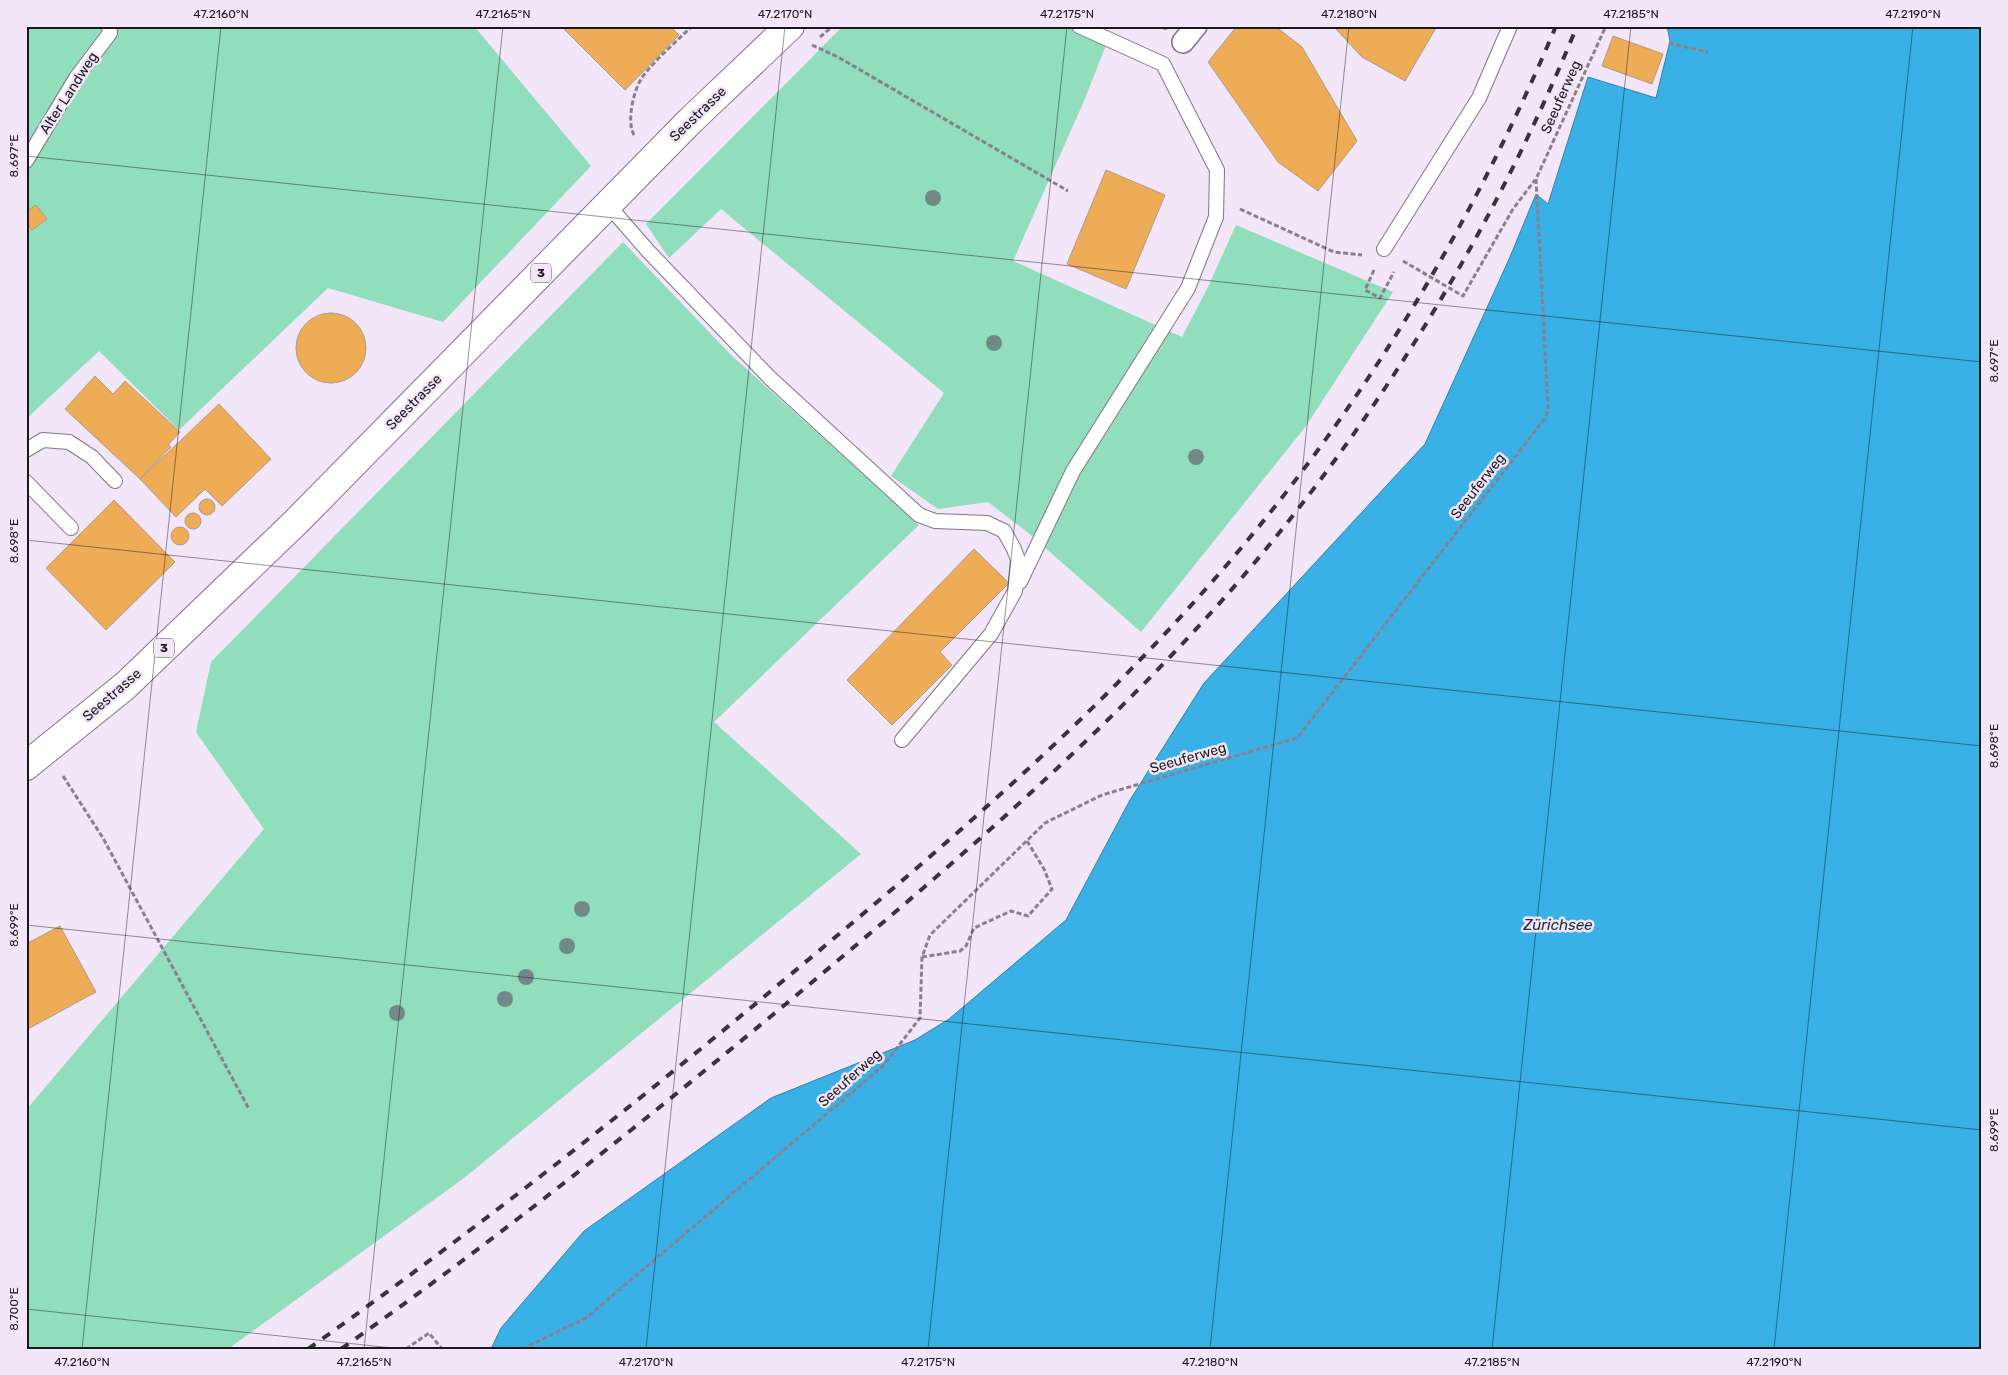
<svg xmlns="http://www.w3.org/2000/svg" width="2008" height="1375" font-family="Rubik,sans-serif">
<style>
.green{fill:#90debc}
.water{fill:#39b0e6;stroke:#3082aa}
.building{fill:#edac55;stroke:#aa9c8d}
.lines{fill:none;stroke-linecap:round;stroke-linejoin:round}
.service-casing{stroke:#807686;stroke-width:16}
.pedestrian-casing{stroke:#807686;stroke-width:24}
.primary-casing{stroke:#807686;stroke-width:30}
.path{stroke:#88818d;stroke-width:3;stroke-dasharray:5 2.5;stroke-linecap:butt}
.service{stroke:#fff;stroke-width:14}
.pedestrian{stroke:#fff;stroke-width:21}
.primary{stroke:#fff;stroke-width:28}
.rail{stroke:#38343b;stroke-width:4;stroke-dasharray:9 9;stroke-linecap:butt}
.tree{fill:#718987}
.ticks{fill:none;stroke:#1a171d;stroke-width:1;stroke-opacity:0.45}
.labels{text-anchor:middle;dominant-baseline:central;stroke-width:5;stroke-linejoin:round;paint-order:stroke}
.shield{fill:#f2e6f8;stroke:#5b555f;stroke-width:1}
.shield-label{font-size:12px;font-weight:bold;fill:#1a171d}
.street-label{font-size:14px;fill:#1a171d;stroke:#f2e6f8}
.water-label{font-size:15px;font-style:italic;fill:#1a2d38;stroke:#f2e6f8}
.neatline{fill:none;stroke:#1a171d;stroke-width:2}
.ticks-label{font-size:12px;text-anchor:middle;fill:#1a171d}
</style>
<rect width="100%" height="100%" fill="#f2e6f8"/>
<g class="green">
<polygon points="26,26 474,26 591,166 443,322 328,288 179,430 99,351 26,419"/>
<polygon points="843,26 1079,26 1108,40 1084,101 1013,261 1182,337 1207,289 1236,225 1393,292 1306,426 1141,632 1026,531 988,502 938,509 891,476 944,393 721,209 669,258 646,224"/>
<polygon points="623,242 731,355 919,525 714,722 861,854 464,1178 228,1349 26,1349 26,1110 264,829 196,732 211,662"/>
</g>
<polygon class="water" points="1667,26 1982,26 1982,1349 491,1349 501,1328 584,1231 771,1098 915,1040 949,1019 1066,920 1130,800 1204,683 1425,444 1510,257 1536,194 1548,204 1588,77 1656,98 1670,41"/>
<g class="building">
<polygon points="561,26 670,26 679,35 625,90"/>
<polygon points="1155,26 1170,26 1166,30"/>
<polygon points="1237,26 1275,26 1302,47 1357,141 1318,191 1278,162 1208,62"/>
<polygon points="1333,26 1437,26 1405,81 1362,57"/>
<polygon points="1613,36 1663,54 1652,84 1602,66"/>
<polygon points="1106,170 1165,195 1126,289 1067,264"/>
<polygon points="36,205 47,219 32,230 26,223 26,212"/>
<circle cx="331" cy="348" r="35"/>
<polygon points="95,376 113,394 125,381 180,432 168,445 171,447 140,479 65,409"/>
<polygon points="219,404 271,459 222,506 205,489 176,517 140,479"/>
<circle cx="207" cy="507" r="8"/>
<polygon points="114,500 175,562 106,630 46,568"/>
<circle cx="193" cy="521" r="8"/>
<circle cx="180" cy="536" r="9"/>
<polygon points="974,549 1009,583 940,652 952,665 892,725 847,680"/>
<polygon points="60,926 96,992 26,1030 26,944"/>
</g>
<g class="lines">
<g class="service-casing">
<g id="service">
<polyline points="26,161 76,78 110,33 109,26"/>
<polyline points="608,205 649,252 770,378 919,515 935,521 987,523 1004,531 1014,549 1018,560 1015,591 991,634 902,740"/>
<polyline points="1384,249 1479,98 1510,26"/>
<polyline points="26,450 43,440 69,442 92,457 115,481"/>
<polyline points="26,482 71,528"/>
<polyline points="1020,582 1073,471 1188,288 1216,217 1217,170 1163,64 1079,26"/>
</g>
</g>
<g class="pedestrian-casing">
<polyline id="pedestrian" points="1183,42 1196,26"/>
</g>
<g class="primary-casing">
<polyline id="primary" points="26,766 125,686 296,522 690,121 790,26"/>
</g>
<g class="path">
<polyline points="820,37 833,26"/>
<polyline points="1669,43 1708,52"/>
<polyline points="812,45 838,57 1068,191"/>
<path d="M 634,135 C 626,121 634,88 643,76 C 657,58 676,42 692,26"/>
<polyline points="1240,209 1334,252 1362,255"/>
<polyline points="1403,261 1463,296 1513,209 1535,180"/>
<polyline points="1374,270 1365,290 1380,298 1394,272"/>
<polyline points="63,776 103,838 249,1109"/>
<polyline points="922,957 960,951 966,946 974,928 1011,911 1028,916 1052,889 1044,869 1027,841"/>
<polyline points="406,1349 429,1333 442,1349"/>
<polyline points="522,1349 586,1318 883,1066 920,1018 922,957 930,935 1045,823 1102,795 1297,738 1546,417 1548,408 1536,179 1606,26"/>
</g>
<use href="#service" class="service"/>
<use href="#pedestrian" class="pedestrian"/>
<use href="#primary" class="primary"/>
<g class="rail">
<path d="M 308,1349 C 471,1233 630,1109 784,980 C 933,856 1083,729 1211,583 C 1356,419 1471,228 1556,26"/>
<path d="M 341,1349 C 497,1239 646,1120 793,998 C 944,872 1095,744 1225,597 C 1371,432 1494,230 1577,26"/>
</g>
</g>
<g class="tree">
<circle cx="933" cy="198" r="8"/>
<circle cx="994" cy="343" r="8"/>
<circle cx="1196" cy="457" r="8"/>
<circle cx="582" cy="909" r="8"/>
<circle cx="567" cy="946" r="8"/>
<circle cx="526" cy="977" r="8"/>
<circle cx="505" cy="999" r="8"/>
<circle cx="397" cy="1013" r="8"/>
</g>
<path class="ticks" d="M 26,156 L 1982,362M 26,540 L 1982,746M 26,925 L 1982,1130M 26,1309 L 402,1349M 82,1349 L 221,26M 364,1349 L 503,26M 646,1349 L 785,26M 928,1349 L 1067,26M 1210,1349 L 1349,26M 1492,1349 L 1631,26M 1774,1349 L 1913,26"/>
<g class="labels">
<g class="shield">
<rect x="531" y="263.5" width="20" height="19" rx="4"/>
<rect x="154" y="638.5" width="20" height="19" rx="4"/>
</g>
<g class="shield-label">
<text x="541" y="273">3</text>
<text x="164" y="648">3</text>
</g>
<g class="street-label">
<text transform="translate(69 93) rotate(-57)">Alter Landweg</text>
<text transform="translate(1561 97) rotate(-66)">Seeuferweg</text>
<text transform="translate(698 114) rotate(-44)">Seestrasse</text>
<text transform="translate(414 402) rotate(-45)">Seestrasse</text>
<text transform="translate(1478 486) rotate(-52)">Seeuferweg</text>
<text transform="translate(112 695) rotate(-41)">Seestrasse</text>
<text transform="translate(1188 758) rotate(-16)">Seeuferweg</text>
<text transform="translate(850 1078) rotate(-42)">Seeuferweg</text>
</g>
<g class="water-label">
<text x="1558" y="925">Zürichsee</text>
</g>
</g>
<rect width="2008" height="1375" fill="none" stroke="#f2e6f8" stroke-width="55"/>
<rect x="28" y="28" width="1952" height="1320" class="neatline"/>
<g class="ticks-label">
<text x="221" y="18">47.2160°N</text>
<text x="503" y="18">47.2165°N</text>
<text x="785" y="18">47.2170°N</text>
<text x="1067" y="18">47.2175°N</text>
<text x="1349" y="18">47.2180°N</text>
<text x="1631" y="18">47.2185°N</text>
<text x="1913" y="18">47.2190°N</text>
<text transform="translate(14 156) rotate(-90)" y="4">8.697°E</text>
<text transform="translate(1994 361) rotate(-90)" y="4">8.697°E</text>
<text transform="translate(14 541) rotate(-90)" y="4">8.698°E</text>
<text transform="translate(1994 746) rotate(-90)" y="4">8.698°E</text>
<text transform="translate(14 925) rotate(-90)" y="4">8.699°E</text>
<text transform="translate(1994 1130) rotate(-90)" y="4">8.699°E</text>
<text transform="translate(14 1309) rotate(-90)" y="4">8.700°E</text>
<text x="82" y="1366">47.2160°N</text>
<text x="364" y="1366">47.2165°N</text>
<text x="646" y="1366">47.2170°N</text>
<text x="928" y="1366">47.2175°N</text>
<text x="1210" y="1366">47.2180°N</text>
<text x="1492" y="1366">47.2185°N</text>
<text x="1774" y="1366">47.2190°N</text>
</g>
</svg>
